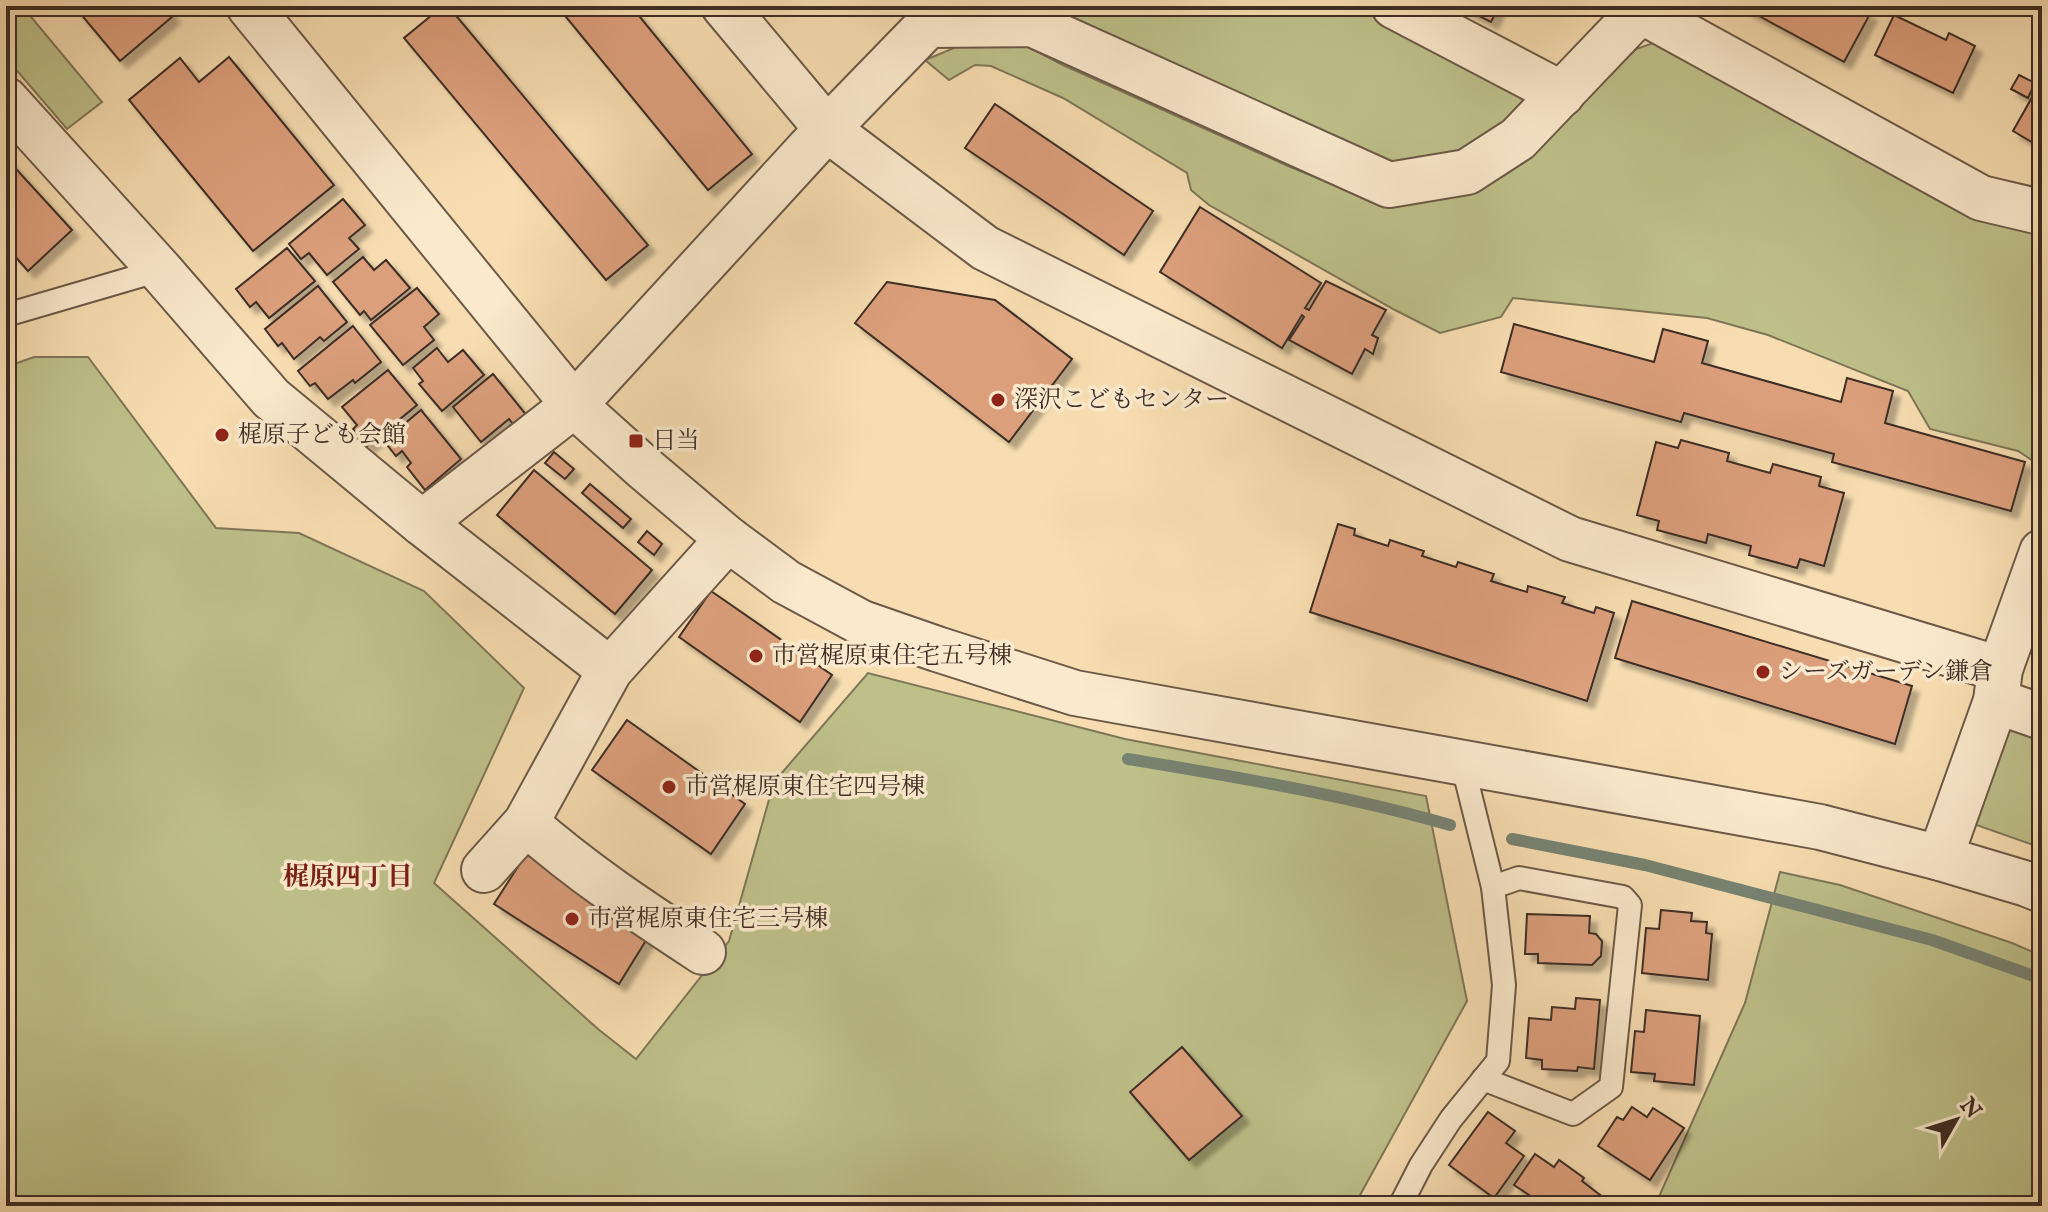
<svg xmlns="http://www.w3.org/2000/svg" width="2048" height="1212" font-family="'IM FELL English','Noto Serif JP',serif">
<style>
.green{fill:#bec08a;stroke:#7e7658;stroke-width:2}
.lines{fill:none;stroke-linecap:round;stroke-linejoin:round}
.stream{stroke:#778372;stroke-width:12}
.building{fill:#dc9f7c;stroke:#3d2d25;stroke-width:2;filter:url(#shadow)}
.service-casing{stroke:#6c5948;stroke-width:26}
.minor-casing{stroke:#6c5948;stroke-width:48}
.tertiary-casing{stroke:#6c5948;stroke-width:48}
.service{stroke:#fae9cc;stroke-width:22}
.minor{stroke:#fae9cc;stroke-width:44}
.tertiary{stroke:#fae9cc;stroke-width:44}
.poi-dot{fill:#8f2418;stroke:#fae9cc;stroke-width:3}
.labels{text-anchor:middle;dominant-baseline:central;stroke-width:7;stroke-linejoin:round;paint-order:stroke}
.poi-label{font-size:24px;fill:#3d2d25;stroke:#fae9cc;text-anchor:start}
.neighbourhood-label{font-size:26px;font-weight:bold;fill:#7a1f14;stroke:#fae9cc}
</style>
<defs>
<filter id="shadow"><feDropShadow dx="7" dy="7" stdDeviation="2" flood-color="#0004"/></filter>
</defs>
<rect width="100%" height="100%" fill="#f7ddb1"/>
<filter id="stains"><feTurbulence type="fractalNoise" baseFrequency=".0025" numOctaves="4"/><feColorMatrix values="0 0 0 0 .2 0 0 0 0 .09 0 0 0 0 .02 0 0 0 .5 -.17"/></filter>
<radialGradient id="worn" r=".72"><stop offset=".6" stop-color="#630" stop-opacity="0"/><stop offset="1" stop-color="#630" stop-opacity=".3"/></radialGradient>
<g class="green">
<polygon points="6,6 22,6 102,102 67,129 6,58"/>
<polygon points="1029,6 1362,6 1445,48 1525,99 1508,128 1461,152 1392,168"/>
<polygon points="1017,41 1063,65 1288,166 1373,201 1538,147 1636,49 1659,41 2042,222 2042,467 2018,451 1930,429 1908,391 1768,335 1707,318 1513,298 1501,317 1440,333 1395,310 1209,205 1191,190 1187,173 1063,98 991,66 975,65 949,80 925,60 966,43"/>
<polygon points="34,357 88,357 216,528 299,533 424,591 524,688 434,883 598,1029 636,1059 729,941 774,782 868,673 1125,739 1426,796 1467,1001 1354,1206 6,1206 6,367"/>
<polygon points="2012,724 2042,735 2042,848 1965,821 1995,733"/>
<polygon points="1780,872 1840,885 2012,943 2042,956 2042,1206 1652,1206 1658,1199 1745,1003"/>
</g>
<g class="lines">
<g class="stream">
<path d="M 1128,759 C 1236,777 1345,795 1450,825"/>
<polyline points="1512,839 1645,865 1932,940 2042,979"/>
</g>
</g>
<g class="building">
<polygon points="74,6 165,6 173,16 120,61"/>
<polygon points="443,6 448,6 648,245 606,280 404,38"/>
<polygon points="557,6 631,6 752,154 708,190"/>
<polygon points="1459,6 1499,6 1491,22"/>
<polygon points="1748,6 1854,6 1870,14 1844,62 1746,9"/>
<polygon points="2027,6 2042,6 2042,15"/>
<polygon points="1894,15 1946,40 1949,33 1975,46 1953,93 1875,55"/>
<polygon points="229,57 334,185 253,251 129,100 180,58 199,82"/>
<polygon points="2019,75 2035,83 2028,98 2011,89"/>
<polygon points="2039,85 2042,87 2042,148 2013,131"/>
<polygon points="995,104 1153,211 1124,255 965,148"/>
<polygon points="6,158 72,230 28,271 6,246"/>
<polygon points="343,199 365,225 349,238 359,249 327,275 309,253 301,259 289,244"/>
<polygon points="1200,207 1321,283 1305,308 1309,310 1326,281 1386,310 1372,335 1378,338 1373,354 1365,349 1352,374 1289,340 1304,317 1302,315 1282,348 1160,272"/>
<polygon points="287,248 315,281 269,318 256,302 250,307 236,289"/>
<polygon points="363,257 374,270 386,260 410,288 371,320 364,311 360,315 333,282"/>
<polygon points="887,282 995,300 1072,359 1009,442 855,323"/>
<polygon points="318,286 347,322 324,341 320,337 294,359 282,343 278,346 265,329"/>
<polygon points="417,288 439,314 424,327 434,340 403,365 370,325"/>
<polygon points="1514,324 1654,362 1663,329 1708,341 1702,363 1841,402 1847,378 1893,391 1885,423 2025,462 2011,511 1832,462 1834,454 1684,413 1681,422 1501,372"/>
<polygon points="353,326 381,362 355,383 353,380 328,399 315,383 310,386 298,371"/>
<polygon points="437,348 448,362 463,350 484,375 442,411 419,384 423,381 413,368"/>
<polygon points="388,370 417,405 367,446 353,429 357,425 342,407"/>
<polygon points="493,374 528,417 516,428 509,419 481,442 453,407"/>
<polygon points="421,410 461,459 425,490 407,467 411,463 402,451 396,456 384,441"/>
<polygon points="1681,440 1729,453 1727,461 1770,473 1773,464 1821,477 1819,486 1844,493 1824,566 1800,559 1797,568 1749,555 1751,546 1708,534 1706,543 1657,530 1659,521 1637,515 1656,442 1678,448"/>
<polygon points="554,452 574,469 565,479 545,463"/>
<polygon points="534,470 652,570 615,614 497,515"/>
<polygon points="590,484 631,519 623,528 582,493"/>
<polygon points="1338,524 1355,529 1354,535 1388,546 1390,540 1424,551 1422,556 1456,567 1458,562 1494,574 1491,581 1527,592 1528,586 1565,597 1562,603 1594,613 1596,607 1614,613 1587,701 1310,612"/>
<polygon points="647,531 662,544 654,555 638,542"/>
<polygon points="711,591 832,675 800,722 679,637"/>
<polygon points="1632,601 1912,686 1895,744 1615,658"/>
<polygon points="2042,614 2042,656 2029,651"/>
<polygon points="627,720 745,804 711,854 592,770"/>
<polygon points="526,854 650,934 619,984 494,904"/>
<polygon points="1661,910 1692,913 1691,921 1707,922 1706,933 1712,934 1708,980 1642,973 1646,928 1659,929"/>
<polygon points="1527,914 1590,916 1589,933 1596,934 1602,941 1601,956 1592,965 1538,963 1538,954 1525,954"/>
<polygon points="1576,998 1600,1000 1594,1069 1578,1067 1577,1071 1542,1069 1542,1060 1526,1058 1529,1018 1551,1020 1552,1007 1575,1009"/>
<polygon points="1646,1010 1700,1016 1694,1085 1654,1081 1655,1074 1631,1072 1635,1031 1644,1032"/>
<polygon points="1182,1047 1242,1116 1189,1160 1130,1092"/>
<polygon points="1632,1107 1647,1117 1653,1108 1684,1128 1650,1180 1598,1146 1617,1117 1623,1120"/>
<polygon points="1488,1112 1515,1131 1506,1143 1524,1156 1494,1198 1449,1165"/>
<polygon points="1535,1154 1554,1167 1559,1160 1584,1178 1582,1181 1600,1195 1592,1206 1525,1206 1532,1197 1514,1185"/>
</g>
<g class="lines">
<g class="service-casing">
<g id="service">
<polyline points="6,315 160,270"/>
<polyline points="1483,1079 1573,1114 1611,1087 1630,905 1623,897 1519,878 1493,887"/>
<polyline points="1400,1206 1421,1165 1451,1119 1498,1061 1504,985 1493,887 1462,762"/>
</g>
</g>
<g class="minor-casing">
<g id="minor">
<polyline points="724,6 827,129 985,248 1570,539 2000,669"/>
<polyline points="1394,6 1562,94"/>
<polyline points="1641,11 1981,198 2036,211 2042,209"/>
<polyline points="6,100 160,270 271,398 422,523 610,670"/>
<polyline points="422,523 574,405"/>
<polyline points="1996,701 2042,717"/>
<path d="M 526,823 C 581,872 642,912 703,952"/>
<polyline points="1940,858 1996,701 2000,669 2042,552"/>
<polyline points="484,870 526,823 610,670 728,539"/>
</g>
</g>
<g class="tertiary-casing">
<g id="tertiary">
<polyline points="249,6 574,405 644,468 728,539 786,582 862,623 937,649 1075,693 1820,827 1940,858 2027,884 2042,890"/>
<polyline points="574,405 827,129 928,25 1032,24 1389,185 1467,172 1518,139 1645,6"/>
</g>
</g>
<use href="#service" class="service"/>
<use href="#minor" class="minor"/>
<use href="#tertiary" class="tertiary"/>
</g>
<g class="poi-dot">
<circle cx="998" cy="400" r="8"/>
<circle cx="222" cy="435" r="8"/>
<rect x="628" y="433" width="16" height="16" rx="4"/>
<circle cx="756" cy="656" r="8"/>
<circle cx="1763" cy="672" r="8"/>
<circle cx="669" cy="787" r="8"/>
<circle cx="572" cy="919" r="8"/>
</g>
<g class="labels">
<g class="poi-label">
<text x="1014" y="400">深沢こどもセンター</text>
<text x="238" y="435">梶原子ども会館</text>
<text x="652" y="441">日当</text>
<text x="772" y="656">市営梶原東住宅五号棟</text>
<text x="1779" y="672">シーズガーデン鎌倉</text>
<text x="685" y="787">市営梶原東住宅四号棟</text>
<text x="588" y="919">市営梶原東住宅三号棟</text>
</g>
<g class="neighbourhood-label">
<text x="348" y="877">梶原四丁目</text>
</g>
</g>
<rect width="2048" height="1212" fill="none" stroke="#f7ddb1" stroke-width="32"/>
<rect x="8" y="8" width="2032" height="1196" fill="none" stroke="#3d2d25" stroke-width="4"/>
<rect x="16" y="16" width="2016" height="1180" fill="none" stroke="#3d2d25" stroke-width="2"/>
<g transform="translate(1956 1120) rotate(51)" stroke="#fae9cc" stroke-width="6" paint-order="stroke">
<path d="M0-6L14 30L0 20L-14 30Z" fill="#3d2d25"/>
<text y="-12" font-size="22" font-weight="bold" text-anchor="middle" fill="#3d2d25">N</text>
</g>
<rect width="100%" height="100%" filter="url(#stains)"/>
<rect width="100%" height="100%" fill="url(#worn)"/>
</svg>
